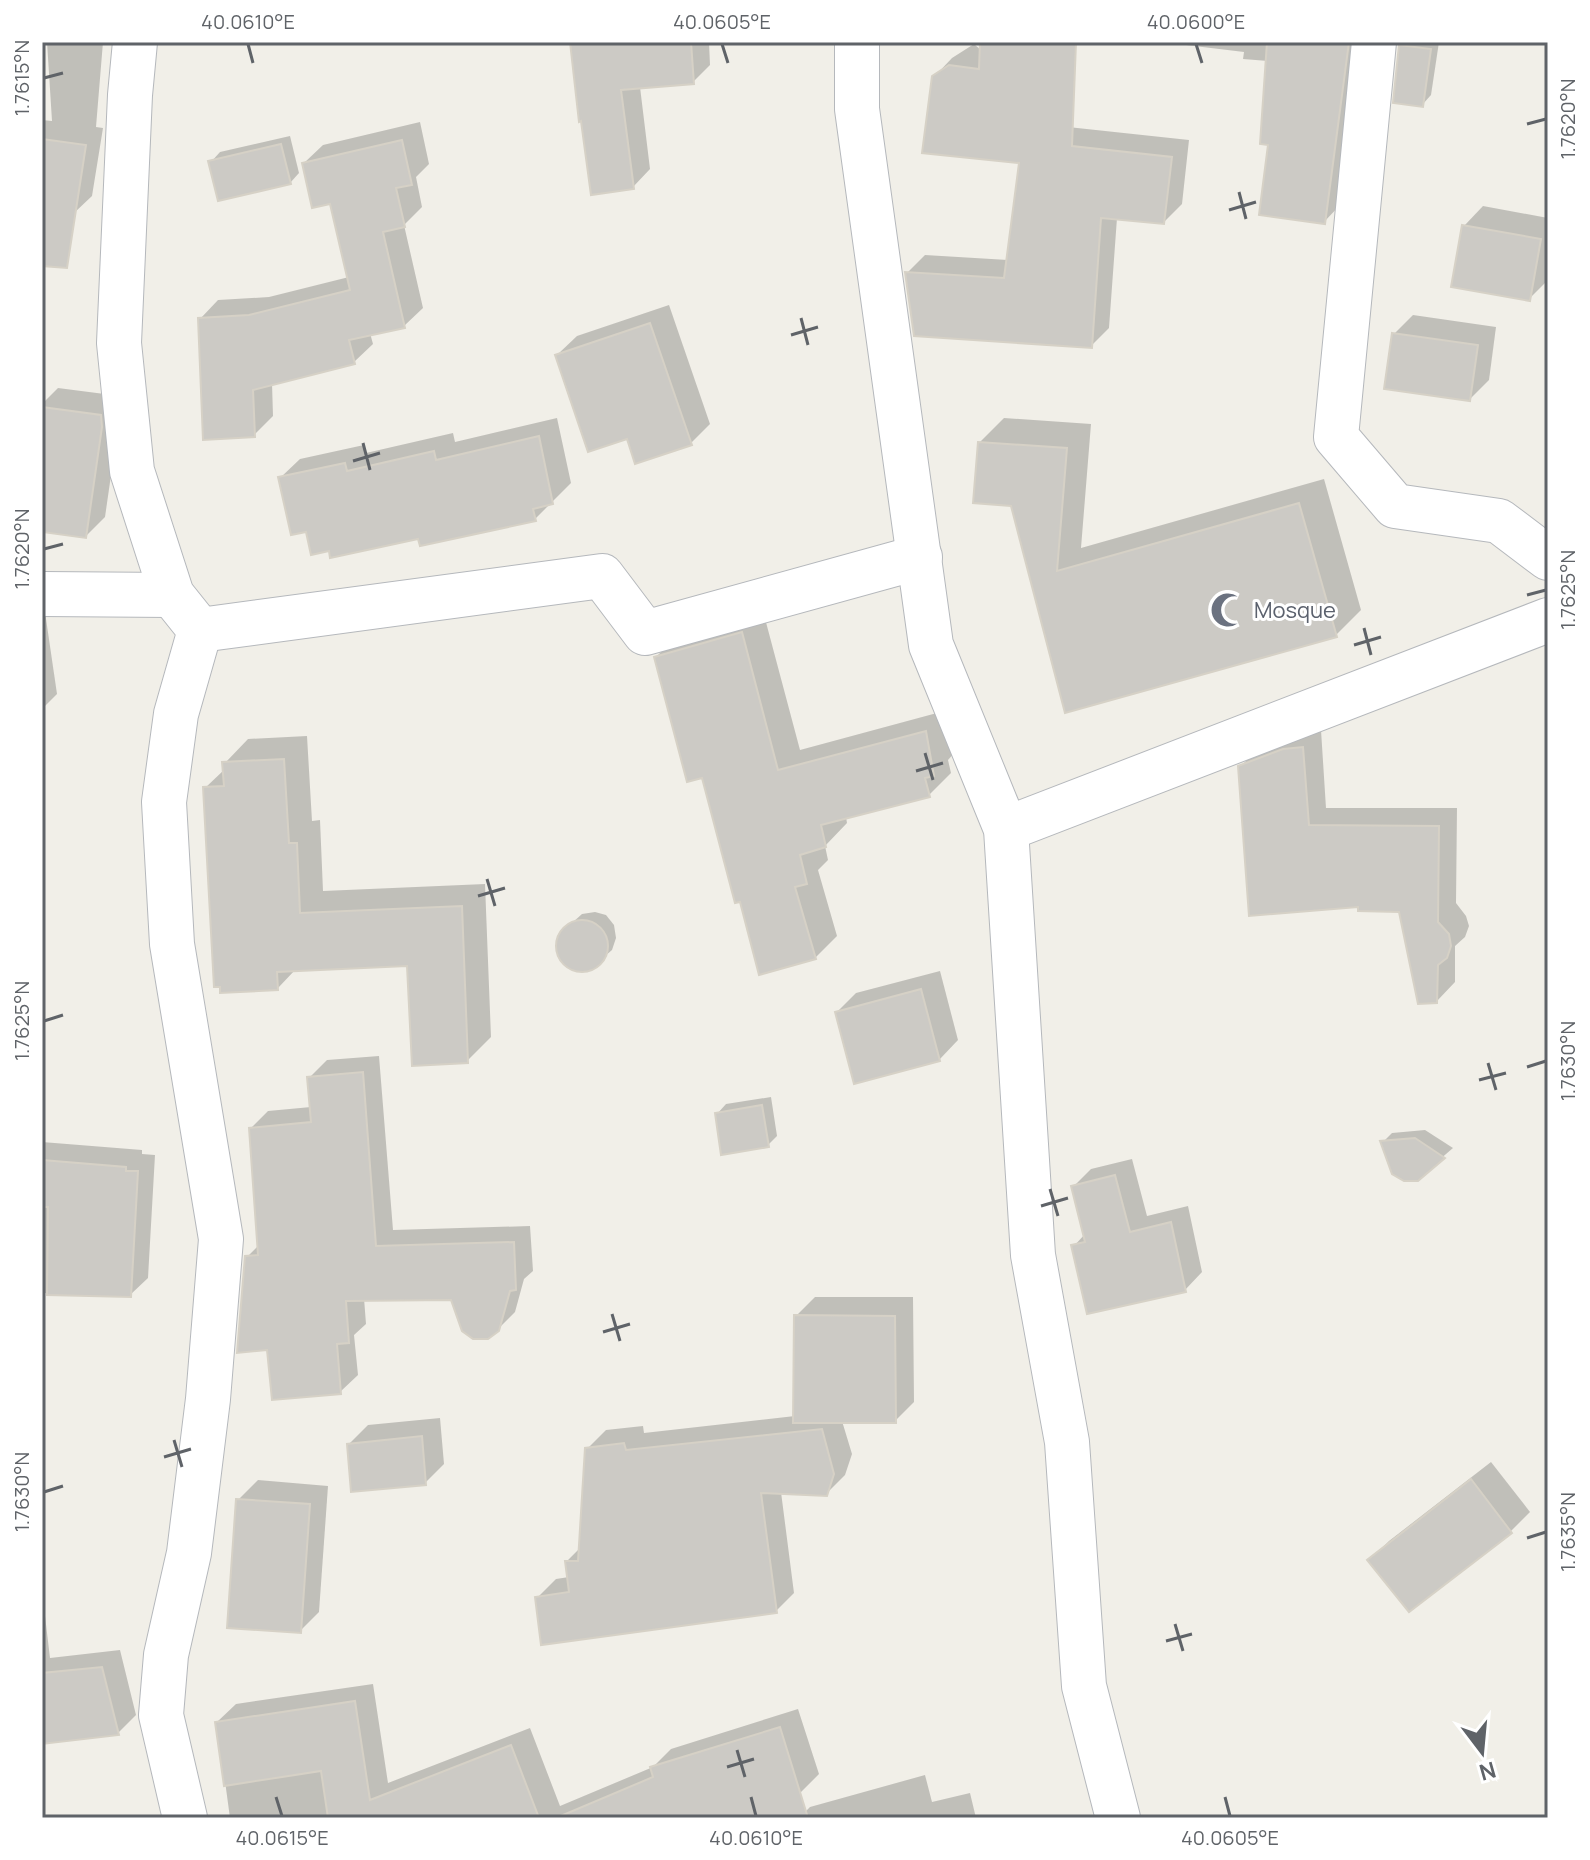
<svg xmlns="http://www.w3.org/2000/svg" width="1590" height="1860" font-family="Manrope,sans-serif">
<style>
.shadow{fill:#0003}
.building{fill:#cccac5;stroke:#d6d1c6;stroke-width:2}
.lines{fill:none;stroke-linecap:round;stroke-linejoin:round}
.minor-casing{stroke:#b5b8bc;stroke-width:46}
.minor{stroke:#fff;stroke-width:44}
.ticks{fill:none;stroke:#5f6368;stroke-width:3}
.labels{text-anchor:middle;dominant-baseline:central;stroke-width:6;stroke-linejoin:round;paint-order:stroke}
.worship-label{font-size:22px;fill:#5b616d;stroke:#fff;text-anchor:start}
.neatline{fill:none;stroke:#5f6368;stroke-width:3}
.ticks-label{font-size:20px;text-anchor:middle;fill:#5f6368}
</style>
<rect width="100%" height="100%" fill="#f1efe8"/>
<g class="shadow">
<polygon points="47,42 103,42 96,127 103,128 92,196 74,213 42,208 42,120 52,121"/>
<polygon points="572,42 709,42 710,65 693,82 640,87 650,169 633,187"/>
<polygon points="1161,42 1365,42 1342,203 1324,222 1271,143 1268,61 1243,59 1244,52"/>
<polygon points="1405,42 1439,42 1431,95 1422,105 1401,46"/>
<polygon points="974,44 1068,127 1189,140 1182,204 1164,222 1117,218 1109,328 1091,346 907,273 925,255 1008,260 1021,161 934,77 952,58"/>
<polygon points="420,122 429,164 416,177 422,207 404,225 423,308 404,326 370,333 373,344 354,362 272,383 273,416 254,435 200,319 218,300 269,297 349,277 331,201 304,163 323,145"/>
<polygon points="290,136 299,173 290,183 211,162 220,152"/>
<polygon points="1483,206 1548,218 1548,280 1529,299 1464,226"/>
<polygon points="669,305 710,424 691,443 628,436 557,355 577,336"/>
<polygon points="1413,315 1496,327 1489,380 1470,399 1394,334"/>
<polygon points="58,388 120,396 121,406 105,517 86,536 42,530 42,404"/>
<polygon points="557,418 571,483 535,519 330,548 308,529 280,478 300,459 364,445 366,453 453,433 455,442"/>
<polygon points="1004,418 1091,424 1081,548 1324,479 1361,610 1336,635 1067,711 1013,504 979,443"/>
<polygon points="763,611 800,750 948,710 955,752 948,760 951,773 929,795 846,817 847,823 825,846 828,860 818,870 837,936 815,958 703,776 656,657 678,635"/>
<polygon points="42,612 45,612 57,694 42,709"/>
<polygon points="1321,730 1326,808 1457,808 1456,903 1466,916 1469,926 1465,937 1455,946 1455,982 1437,1001 1401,910 1360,905 1240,767 1259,748"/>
<polygon points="307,736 312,821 320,820 323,891 485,884 491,1037 467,1061 409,964 296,969 278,988 205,788 225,769 225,763 248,739"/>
<polygon points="595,912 606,915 614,925 616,938 612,950 591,968 579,971 567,966 559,956 557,944 562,932 582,914"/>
<polygon points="940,971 958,1040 939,1060 837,1012 856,993"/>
<polygon points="379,1056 393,1230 530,1226 533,1271 524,1279 515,1312 497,1330 453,1298 364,1298 366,1324 354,1335 358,1375 340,1392 269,1348 247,1257 259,1245 251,1128 268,1111 311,1107 309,1078 327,1060"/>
<polygon points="771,1097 777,1136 768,1145 717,1114 726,1104"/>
<polygon points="1425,1130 1453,1148 1417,1179 1383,1142 1392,1133"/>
<polygon points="42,1134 42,1142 142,1150 142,1154 155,1155 148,1278 130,1295 42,1293"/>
<polygon points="1132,1159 1147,1216 1188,1206 1202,1272 1185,1290 1074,1246 1085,1234 1074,1186 1091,1169"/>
<polygon points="815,1297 913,1297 914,1402 895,1421 842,1421 852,1454 845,1475 826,1494 781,1492 794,1593 776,1611 537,1598 556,1579 569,1577 567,1561 580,1548 587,1449 606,1430 643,1426 644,1433 795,1416 796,1316"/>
<polygon points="440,1418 444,1464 425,1483 349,1444 368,1425"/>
<polygon points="1491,1462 1530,1512 1511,1531 1409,1609 1370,1560 1389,1541"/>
<polygon points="258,1480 328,1486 319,1612 300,1631 238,1500"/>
<polygon points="43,1599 50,1658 120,1650 136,1715 118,1733 42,1742"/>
<polygon points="373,1684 388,1783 530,1728 560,1806 653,1767 671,1749 798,1709 819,1774 800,1793 719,1818 230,1818 217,1722 236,1704"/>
<polygon points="925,1775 932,1802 970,1793 976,1818 799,1818 810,1807"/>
</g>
<g class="building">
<polygon points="570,42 691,42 694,84 621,90 634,189 591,195 581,121 579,122"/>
<polygon points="980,42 1076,42 1072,146 1172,157 1164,224 1101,218 1092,348 914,336 905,272 1004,278 1019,163 922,153 932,76 949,65 979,69"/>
<polygon points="1267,42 1349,42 1325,224 1259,215 1268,145 1260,144"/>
<polygon points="1399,45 1431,49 1423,107 1393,103"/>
<polygon points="42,139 86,145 67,268 42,266"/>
<polygon points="402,140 412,185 396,188 405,227 383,232 405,328 349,340 355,364 253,390 255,437 203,440 198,318 249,315 350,290 330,204 312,208 302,163"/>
<polygon points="281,144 291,184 218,201 208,161"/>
<polygon points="1462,225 1541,239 1530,301 1451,287"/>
<polygon points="650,323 692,445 635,464 627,439 588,452 555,355"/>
<polygon points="1392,333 1478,345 1470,401 1384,389"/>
<polygon points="42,407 101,415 102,427 86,538 42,532"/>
<polygon points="539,436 553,504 533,509 536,521 420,546 418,539 330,558 329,551 311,555 306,532 291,535 278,477 345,463 347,471 434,451 436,460"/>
<polygon points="978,442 1067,448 1057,571 1299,503 1337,637 1065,713 1011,506 973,503"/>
<polygon points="742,632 778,770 926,731 934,776 925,778 930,797 821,825 826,847 800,855 807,884 795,887 816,959 759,975 740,902 735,903 702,778 687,782 654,657"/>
<polygon points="1303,747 1309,825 1439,826 1438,922 1449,934 1451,946 1447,958 1438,965 1437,1003 1418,1004 1399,912 1358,911 1358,907 1249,916 1238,766 1283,749"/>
<polygon points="284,759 289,843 297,843 300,913 462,906 468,1063 412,1066 407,966 277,972 278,990 220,993 220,987 214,987 203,787 224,786 222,762"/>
<circle cx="582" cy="946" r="26"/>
<polygon points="921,989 940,1061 854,1084 835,1012"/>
<polygon points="363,1072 376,1246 514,1242 516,1290 510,1291 499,1331 488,1339 473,1339 462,1331 451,1300 346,1301 349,1343 337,1344 341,1394 272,1400 267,1350 237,1353 245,1256 258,1255 249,1128 311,1122 307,1077"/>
<polygon points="762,1105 769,1147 721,1155 715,1113"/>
<polygon points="1415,1138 1445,1158 1418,1181 1404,1181 1392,1174 1380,1141"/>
<polygon points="42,1160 126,1167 126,1171 138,1171 131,1297 47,1295 48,1207 42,1207"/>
<polygon points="1115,1175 1130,1232 1171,1222 1186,1292 1087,1314 1071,1245 1085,1242 1071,1186"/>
<polygon points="794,1315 895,1316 896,1423 793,1423"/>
<polygon points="822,1429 834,1474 827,1496 761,1493 777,1613 541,1645 535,1597 569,1592 565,1561 578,1561 585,1448 624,1443 626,1450"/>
<polygon points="422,1436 426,1485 351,1492 347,1444"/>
<polygon points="1471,1479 1512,1533 1409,1612 1367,1560"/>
<polygon points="236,1499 310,1504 301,1633 227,1628"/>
<polygon points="102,1667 119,1735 42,1744 42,1673"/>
<polygon points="355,1701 370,1800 511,1745 539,1818 328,1818 321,1771 224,1786 215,1722"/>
<polygon points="780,1727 808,1818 556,1818 653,1777 650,1767"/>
</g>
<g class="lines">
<g class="minor-casing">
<g id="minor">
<polyline points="135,42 130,95 119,343 132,471 172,595 200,630 176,714 164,802 172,944 221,1239 208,1399 189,1553 166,1655 161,1715 185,1818"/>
<polyline points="857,42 857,109 931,645 1006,829 1033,1255 1067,1442 1084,1686 1118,1818"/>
<polyline points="1374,42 1336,437 1395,506 1499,521 1548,558"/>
<polyline points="42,594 172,595"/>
<polyline points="200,630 602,576 645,633 920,557"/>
<polyline points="1006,829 1548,620"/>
</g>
</g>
<use href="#minor" class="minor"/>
</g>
<path class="ticks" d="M 248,44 L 253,63M 722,44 L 728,63M 1196,44 L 1202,63M 44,78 L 63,73M 1527,124 L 1546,119M 1239,192 L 1246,219M 1229,210 L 1256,202M 801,318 L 808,345M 791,335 L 818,327M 363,443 L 370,470M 353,461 L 380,453M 44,549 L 63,544M 1527,595 L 1546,590M 1364,628 L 1371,655M 1354,645 L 1381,637M 925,753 L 933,780M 916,771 L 943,763M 487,879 L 495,906M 478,896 L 505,888M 44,1021 L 63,1015M 1488,1063 L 1496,1090M 1527,1067 L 1546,1061M 1479,1080 L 1506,1073M 1050,1189 L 1058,1216M 1041,1206 L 1068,1198M 612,1314 L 620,1341M 603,1332 L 630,1324M 174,1440 L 182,1467M 164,1457 L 191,1449M 44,1492 L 63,1486M 1527,1538 L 1546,1532M 1175,1624 L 1183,1651M 1166,1641 L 1192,1634M 737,1750 L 745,1777M 727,1767 L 754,1759M 276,1797 L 282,1816M 751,1797 L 756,1816M 1225,1797 L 1230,1816"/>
<defs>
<g id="mosque-bare" transform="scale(2.76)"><path d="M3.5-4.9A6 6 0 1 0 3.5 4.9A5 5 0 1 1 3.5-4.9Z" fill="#6b7280" stroke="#fff" stroke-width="2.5" paint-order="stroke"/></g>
</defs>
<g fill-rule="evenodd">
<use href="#mosque-bare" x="1228" y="610"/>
</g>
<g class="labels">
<g class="worship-label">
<text x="1254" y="610">Mosque</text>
</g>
</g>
<rect width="1590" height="1860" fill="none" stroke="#ffffff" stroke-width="88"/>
<g transform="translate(1482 1752) rotate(164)" stroke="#ffffff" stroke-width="6" paint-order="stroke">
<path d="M0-6L14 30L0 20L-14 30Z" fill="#5f6368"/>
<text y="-12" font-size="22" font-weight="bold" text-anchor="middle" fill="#5f6368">N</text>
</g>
<rect x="44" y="44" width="1502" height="1772" class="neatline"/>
<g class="ticks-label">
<text x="248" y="29">40.0610°E</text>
<text x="722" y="29">40.0605°E</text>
<text x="1196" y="29">40.0600°E</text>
<text transform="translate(22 78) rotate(-90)" y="7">1.7615°N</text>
<text transform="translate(1568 119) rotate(-90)" y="7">1.7620°N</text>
<text transform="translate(22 549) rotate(-90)" y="7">1.7620°N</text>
<text transform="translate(1568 590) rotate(-90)" y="7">1.7625°N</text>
<text transform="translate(22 1021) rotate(-90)" y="7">1.7625°N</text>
<text transform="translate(1568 1061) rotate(-90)" y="7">1.7630°N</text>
<text transform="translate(22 1492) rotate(-90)" y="7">1.7630°N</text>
<text transform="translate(1568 1532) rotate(-90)" y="7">1.7635°N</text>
<text x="282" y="1845">40.0615°E</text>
<text x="756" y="1845">40.0610°E</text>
<text x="1230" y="1845">40.0605°E</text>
</g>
</svg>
